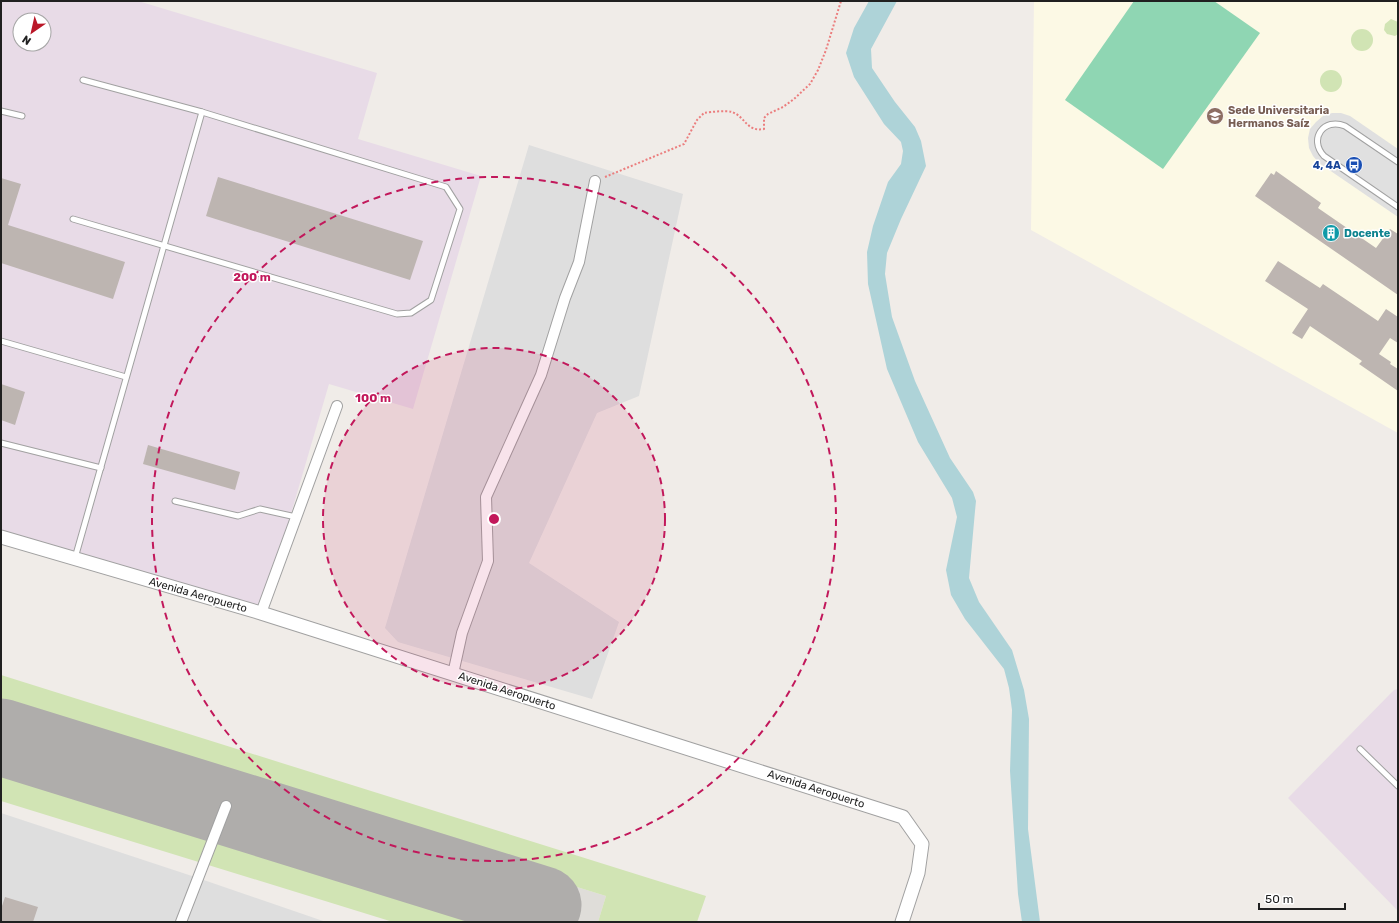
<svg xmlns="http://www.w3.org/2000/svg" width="1399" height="923" font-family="Rubik,sans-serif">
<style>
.residential{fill:#dedede}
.industrial{fill:#e8dbe7;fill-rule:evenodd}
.education{fill:#fcf9e5}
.airport{fill:#dfddd9}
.grass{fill:#d1e4b4}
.pitch{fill:#8fd6b3}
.parking{fill:#e0e0e0}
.water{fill:#aed3d8}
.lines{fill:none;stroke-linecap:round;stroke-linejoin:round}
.runway{stroke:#afadab;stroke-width:77}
.building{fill:#bdb5b1}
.service-casing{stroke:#a1a1a1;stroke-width:7}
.minor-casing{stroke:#a1a1a1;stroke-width:12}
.tertiary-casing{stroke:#a1a1a1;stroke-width:15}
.path{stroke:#eb7e7e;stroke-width:2;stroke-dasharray:2 2;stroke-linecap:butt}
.service{stroke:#fff;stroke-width:5}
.minor{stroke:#fff;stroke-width:10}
.tertiary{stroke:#fff;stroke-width:13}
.ring{fill:none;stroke:#c2185b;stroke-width:2;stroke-dasharray:7 5}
.labels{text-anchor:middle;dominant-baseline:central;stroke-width:3;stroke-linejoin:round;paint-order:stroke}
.education-label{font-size:11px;font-weight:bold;fill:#785e54;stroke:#fff;text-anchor:start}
.transit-label{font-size:11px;font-weight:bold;fill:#164399;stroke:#fff;text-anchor:end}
.culture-label{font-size:11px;font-weight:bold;fill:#0d838f;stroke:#fff;text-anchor:start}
.street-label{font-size:11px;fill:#202020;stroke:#fff}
.centre{fill:#c2185b;stroke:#fff;stroke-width:2}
.ring-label{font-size:12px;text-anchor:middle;font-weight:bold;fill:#c2185b;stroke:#fff;stroke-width:3;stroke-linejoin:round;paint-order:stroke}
</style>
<rect width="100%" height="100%" fill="#f0ece8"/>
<g class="residential">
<polygon points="529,145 683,194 639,396 597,413 529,563 619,622 592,699 398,642 385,628"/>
<polygon points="1,813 195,877 326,922 1,922"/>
</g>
<g class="industrial">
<path d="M 1,1 L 138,1 L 377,73 L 358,139 L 481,176 L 413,409 L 329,384 L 261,616 L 1,538 ZM 20,20 L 44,20 L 44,44 L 20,44 Z"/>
<polygon points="1398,689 1398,911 1288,798 1394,690"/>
</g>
<polygon class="education" points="1034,1 1398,1 1398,433 1031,230"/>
<polygon class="airport" points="1,709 606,896 598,922 495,922 1,769"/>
<g class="grass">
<polygon points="1391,19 1398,22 1398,34 1395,36 1387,34 1384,30 1385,24"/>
<circle cx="1362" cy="40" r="11"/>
<circle cx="1331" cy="81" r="11"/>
<polygon points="1,675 706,896 697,922 598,922 606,896 1,709"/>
<polygon points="1,769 495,922 393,922 1,801"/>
</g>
<polygon class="pitch" points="1134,1 1214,1 1260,33 1163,169 1065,100"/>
<polygon class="parking" points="1332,113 1341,113 1350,116 1398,149 1398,217 1319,163 1313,156 1309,148 1308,138 1310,129 1316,122 1323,116"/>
<polygon class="water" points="869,1 897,1 871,49 872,68 895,102 915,127 921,141 926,166 901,219 887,253 885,274 892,317 915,381 950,458 973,492 976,501 975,511 969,578 979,602 1012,650 1024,690 1029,719 1028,829 1040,922 1022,922 1018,894 1010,771 1012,710 1009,688 1004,669 965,619 951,595 946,570 957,517 952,498 918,442 887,369 868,284 867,252 873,226 888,182 901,164 903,151 901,142 884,124 854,77 846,53 854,28"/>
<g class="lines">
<polyline class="runway" points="1,737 543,905"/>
</g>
<g class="building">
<polygon points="1276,171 1321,203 1318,208 1376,248 1390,229 1398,234 1398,295 1255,196 1271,173 1274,175"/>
<polygon points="218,177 423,241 410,280 206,216"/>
<polygon points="1,178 21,184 8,225 125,262 113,299 1,263"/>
<polygon points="1278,261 1320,288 1323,284 1378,321 1386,309 1398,317 1398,343 1390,338 1379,354 1391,362 1390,364 1398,369 1398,391 1359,364 1362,361 1310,326 1302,339 1292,333 1308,309 1265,281"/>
<polygon points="1,384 25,392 15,425 1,420"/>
<polygon points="148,445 240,472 235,490 143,464"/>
<polygon points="5,897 38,907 33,922 1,922 1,909"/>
</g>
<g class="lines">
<g class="service-casing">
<g id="service">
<polyline points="1,111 22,116"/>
<path d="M 1398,162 L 1345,126 C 1324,117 1308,139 1324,156 L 1398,207"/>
<polyline points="73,219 397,314 411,313 431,300 460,209 446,187 202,112 83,80"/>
<polyline points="1,341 126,377"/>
<polyline points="1,443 101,468"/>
<polyline points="175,501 238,516 260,509 296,517"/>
<polyline points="75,558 202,112"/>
<polyline points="1360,749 1398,786"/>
</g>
</g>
<g class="minor-casing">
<g id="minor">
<polyline points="261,613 337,406"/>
<polyline points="453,674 462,633 488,561 486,497 541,375 565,298 579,262 595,181"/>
<polyline points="181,922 226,806"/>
</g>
</g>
<g class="tertiary-casing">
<polyline id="tertiary" points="1,537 261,613 903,817 922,844 918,873 902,922"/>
</g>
<path class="path" d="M 605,177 L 684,144 L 697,120 L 704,113 C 711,112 726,110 732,112 C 746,117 746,132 764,129 L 764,118 L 768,114 L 783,107 L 794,99 L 810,84 L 818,70 L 826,50 L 841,1"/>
<use href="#service" class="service"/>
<use href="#minor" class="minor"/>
<use href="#tertiary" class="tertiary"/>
</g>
<circle cx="494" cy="519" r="171" fill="#c2185b" fill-opacity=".12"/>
<g class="ring">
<circle cx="494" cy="519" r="171"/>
<circle cx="494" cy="519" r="342"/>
</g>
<defs>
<g id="university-disc" transform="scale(0.9)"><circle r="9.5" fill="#8d6e63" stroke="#fff"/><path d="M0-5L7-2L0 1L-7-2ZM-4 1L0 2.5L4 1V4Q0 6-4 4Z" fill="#fff"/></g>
<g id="bus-disc" transform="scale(0.9)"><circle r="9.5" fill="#1a4fb4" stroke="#fff"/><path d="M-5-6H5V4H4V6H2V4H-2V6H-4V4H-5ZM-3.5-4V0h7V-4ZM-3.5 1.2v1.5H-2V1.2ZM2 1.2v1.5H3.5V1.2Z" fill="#fff"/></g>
<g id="building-disc" transform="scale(0.9)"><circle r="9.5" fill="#0f9aa8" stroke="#fff"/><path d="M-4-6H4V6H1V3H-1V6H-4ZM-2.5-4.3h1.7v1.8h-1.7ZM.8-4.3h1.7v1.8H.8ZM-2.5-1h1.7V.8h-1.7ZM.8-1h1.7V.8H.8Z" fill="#fff"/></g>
</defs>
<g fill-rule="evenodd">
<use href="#university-disc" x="1215" y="116"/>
<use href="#bus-disc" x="1354" y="165"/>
<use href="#building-disc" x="1331" y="233"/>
</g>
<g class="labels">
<g class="education-label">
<text x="1228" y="110">Sede Universitaria<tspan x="1228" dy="13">Hermanos Saíz</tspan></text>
</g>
<g class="transit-label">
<text x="1341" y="165">4, 4A</text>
</g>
<g class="culture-label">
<text x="1344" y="233">Docente</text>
</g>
<g class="street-label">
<text transform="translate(198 595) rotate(16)">Avenida Aeropuerto</text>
<text transform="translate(507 691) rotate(18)">Avenida Aeropuerto</text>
<text transform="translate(816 789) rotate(18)">Avenida Aeropuerto</text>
</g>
</g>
<circle cx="494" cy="519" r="6" class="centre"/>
<g class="ring-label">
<text x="252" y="281">200 m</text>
<text x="373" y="402">100 m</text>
</g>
<rect width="1399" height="923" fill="none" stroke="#202020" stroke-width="4"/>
<g transform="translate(32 32) rotate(214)"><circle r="19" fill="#ffffff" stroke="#a6a6a6"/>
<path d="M0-3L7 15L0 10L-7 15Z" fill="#ba1728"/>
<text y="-6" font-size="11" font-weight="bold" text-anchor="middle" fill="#202020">N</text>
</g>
<path d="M1259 903v6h86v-6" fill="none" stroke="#202020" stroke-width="2"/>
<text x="1265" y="903" font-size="12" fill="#202020" stroke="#ffffff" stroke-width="3" paint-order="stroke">50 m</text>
</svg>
